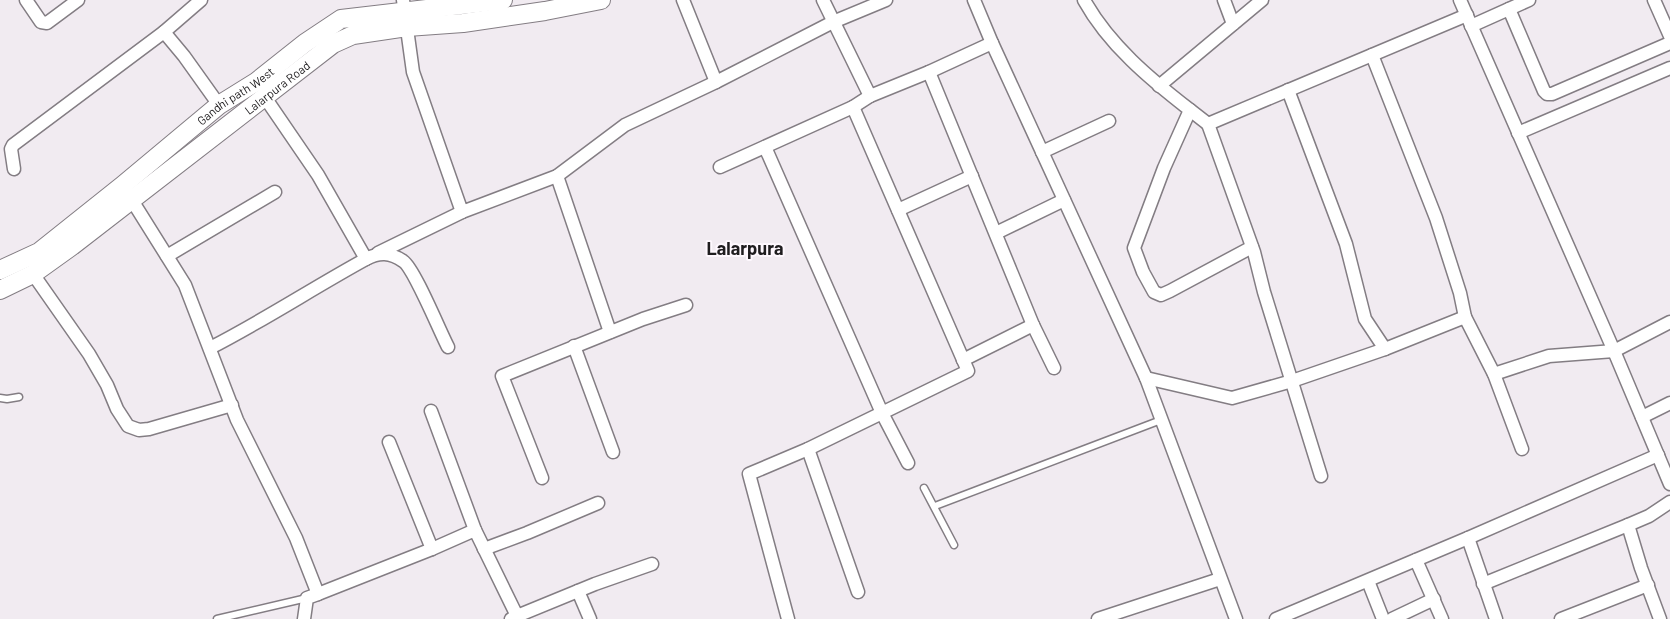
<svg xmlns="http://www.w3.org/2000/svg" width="1670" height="619" font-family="Barlow,sans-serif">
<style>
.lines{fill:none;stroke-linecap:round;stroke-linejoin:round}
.lane-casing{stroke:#837d83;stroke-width:9}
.street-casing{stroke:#837d83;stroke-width:15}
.secondary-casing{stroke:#837d83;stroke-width:20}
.lane{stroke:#fff;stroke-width:6}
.street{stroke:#fff;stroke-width:12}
.secondary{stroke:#fff;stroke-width:18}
.labels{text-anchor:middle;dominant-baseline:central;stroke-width:4;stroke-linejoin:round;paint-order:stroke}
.street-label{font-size:12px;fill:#1f1d1f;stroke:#fef8fe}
.district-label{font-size:18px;font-weight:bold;fill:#1f1d1f;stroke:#fef8fe}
</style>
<rect width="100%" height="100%" fill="#f1ebf1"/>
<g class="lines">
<g class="lane-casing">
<g id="lane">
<polyline points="0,398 7,399 19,397"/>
<polyline points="924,488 954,545"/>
<polyline points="935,506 1161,420"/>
<polyline points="217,619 307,598"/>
</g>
</g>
<g class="street-casing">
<g id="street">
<polyline points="26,0 41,22 47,23 78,0"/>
<polyline points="201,0 164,32 184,56 219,105"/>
<polyline points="403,0 413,72 462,212 557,176 625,125 716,82 833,22 886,0"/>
<polyline points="683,0 716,82"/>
<polyline points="823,0 870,96"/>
<polyline points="974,0 992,43 1146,378 1236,619"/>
<path d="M 1084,0 C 1109,45 1150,79 1190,110 L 1164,168 L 1134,248 L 1143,272 L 1154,292 L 1161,295 L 1170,291 L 1252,247"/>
<polyline points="1224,0 1233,24"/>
<polyline points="1460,0 1614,351 1670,484"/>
<polyline points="1654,0 1670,36"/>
<polyline points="1509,9 1544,91 1547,94 1552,94 1670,43"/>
<polyline points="1471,26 1529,0"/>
<polyline points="1372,55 1436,218 1460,293 1465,317"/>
<polyline points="929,72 1033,325 1054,368"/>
<polyline points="1159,86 1262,0"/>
<polyline points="1288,90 1346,244 1365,319 1385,349"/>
<polyline points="1190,110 1208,124 1467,15"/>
<polyline points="1208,124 1254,252 1264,292 1321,476"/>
<polyline points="1518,133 1670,68"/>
<polyline points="765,147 882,413 908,463"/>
<polyline points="1042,152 1109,121"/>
<polyline points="720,167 853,107 870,96 929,72 992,43"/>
<polyline points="14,169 11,149 13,145 164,32"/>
<polyline points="557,176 610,332"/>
<polyline points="128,194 185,285 237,420 296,538 318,594 307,598 304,619"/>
<polyline points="898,210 972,176"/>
<polyline points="996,233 1064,200"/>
<polyline points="378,253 462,212"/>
<polyline points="167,256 275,192"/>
<path d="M 366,259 C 379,252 390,252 403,261 C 414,268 440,332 448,347"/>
<polyline points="33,274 89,354 107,385 117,409 128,426 139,430 149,429 232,405"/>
<polyline points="574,346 613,452"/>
<path d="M 210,348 C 263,321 313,288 366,259 L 318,175 L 264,96"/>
<polyline points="963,360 1033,325"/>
<polyline points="1494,374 1549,356 1614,351 1670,322"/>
<polyline points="1146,378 1232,398 1292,381 1385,349 1465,317 1494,374 1522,449"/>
<polyline points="431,411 475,530 517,616 511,619"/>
<polyline points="1642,417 1670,403"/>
<polyline points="389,442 432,549"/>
<polyline points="808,449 858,592"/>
<polyline points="542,478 502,376 643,319 686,305"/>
<polyline points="1628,525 1641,568 1660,619"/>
<polyline points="1468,538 1496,619"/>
<polyline points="484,549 527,533 598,503"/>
<polyline points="1416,560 1442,619"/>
<polyline points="1368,581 1383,619"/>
<polyline points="1483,584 1628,525 1649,516 1670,502"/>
<polyline points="578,591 590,619"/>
<polyline points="318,594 432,549 475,530"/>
<polyline points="517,616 595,584 652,564"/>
<polyline points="788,619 749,474 808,449 968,371 853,107"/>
<polyline points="1098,619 1220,579"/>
<polyline points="1276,619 1468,538 1658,455"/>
<polyline points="1392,619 1434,599"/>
<polyline points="1561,619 1648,585"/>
</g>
</g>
<g class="secondary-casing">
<g id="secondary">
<path id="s1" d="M 0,270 L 39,252 L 123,185 L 219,105 L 256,82 L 305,43 L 341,19 L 503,0"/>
<path id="s2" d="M 0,290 L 33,274 L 72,246 L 333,44 L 353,35 L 407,27 L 463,23 L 545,11 L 601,0"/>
</g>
</g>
<use href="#lane" class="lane"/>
<use href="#street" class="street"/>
<use href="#secondary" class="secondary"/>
</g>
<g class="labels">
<g class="street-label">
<text stroke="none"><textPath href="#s2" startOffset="344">Lalarpura Road</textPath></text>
<text stroke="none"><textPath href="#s1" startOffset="294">Gandhi path West</textPath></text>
</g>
<g class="district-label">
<text x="745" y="248">Lalarpura</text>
</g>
</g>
</svg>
